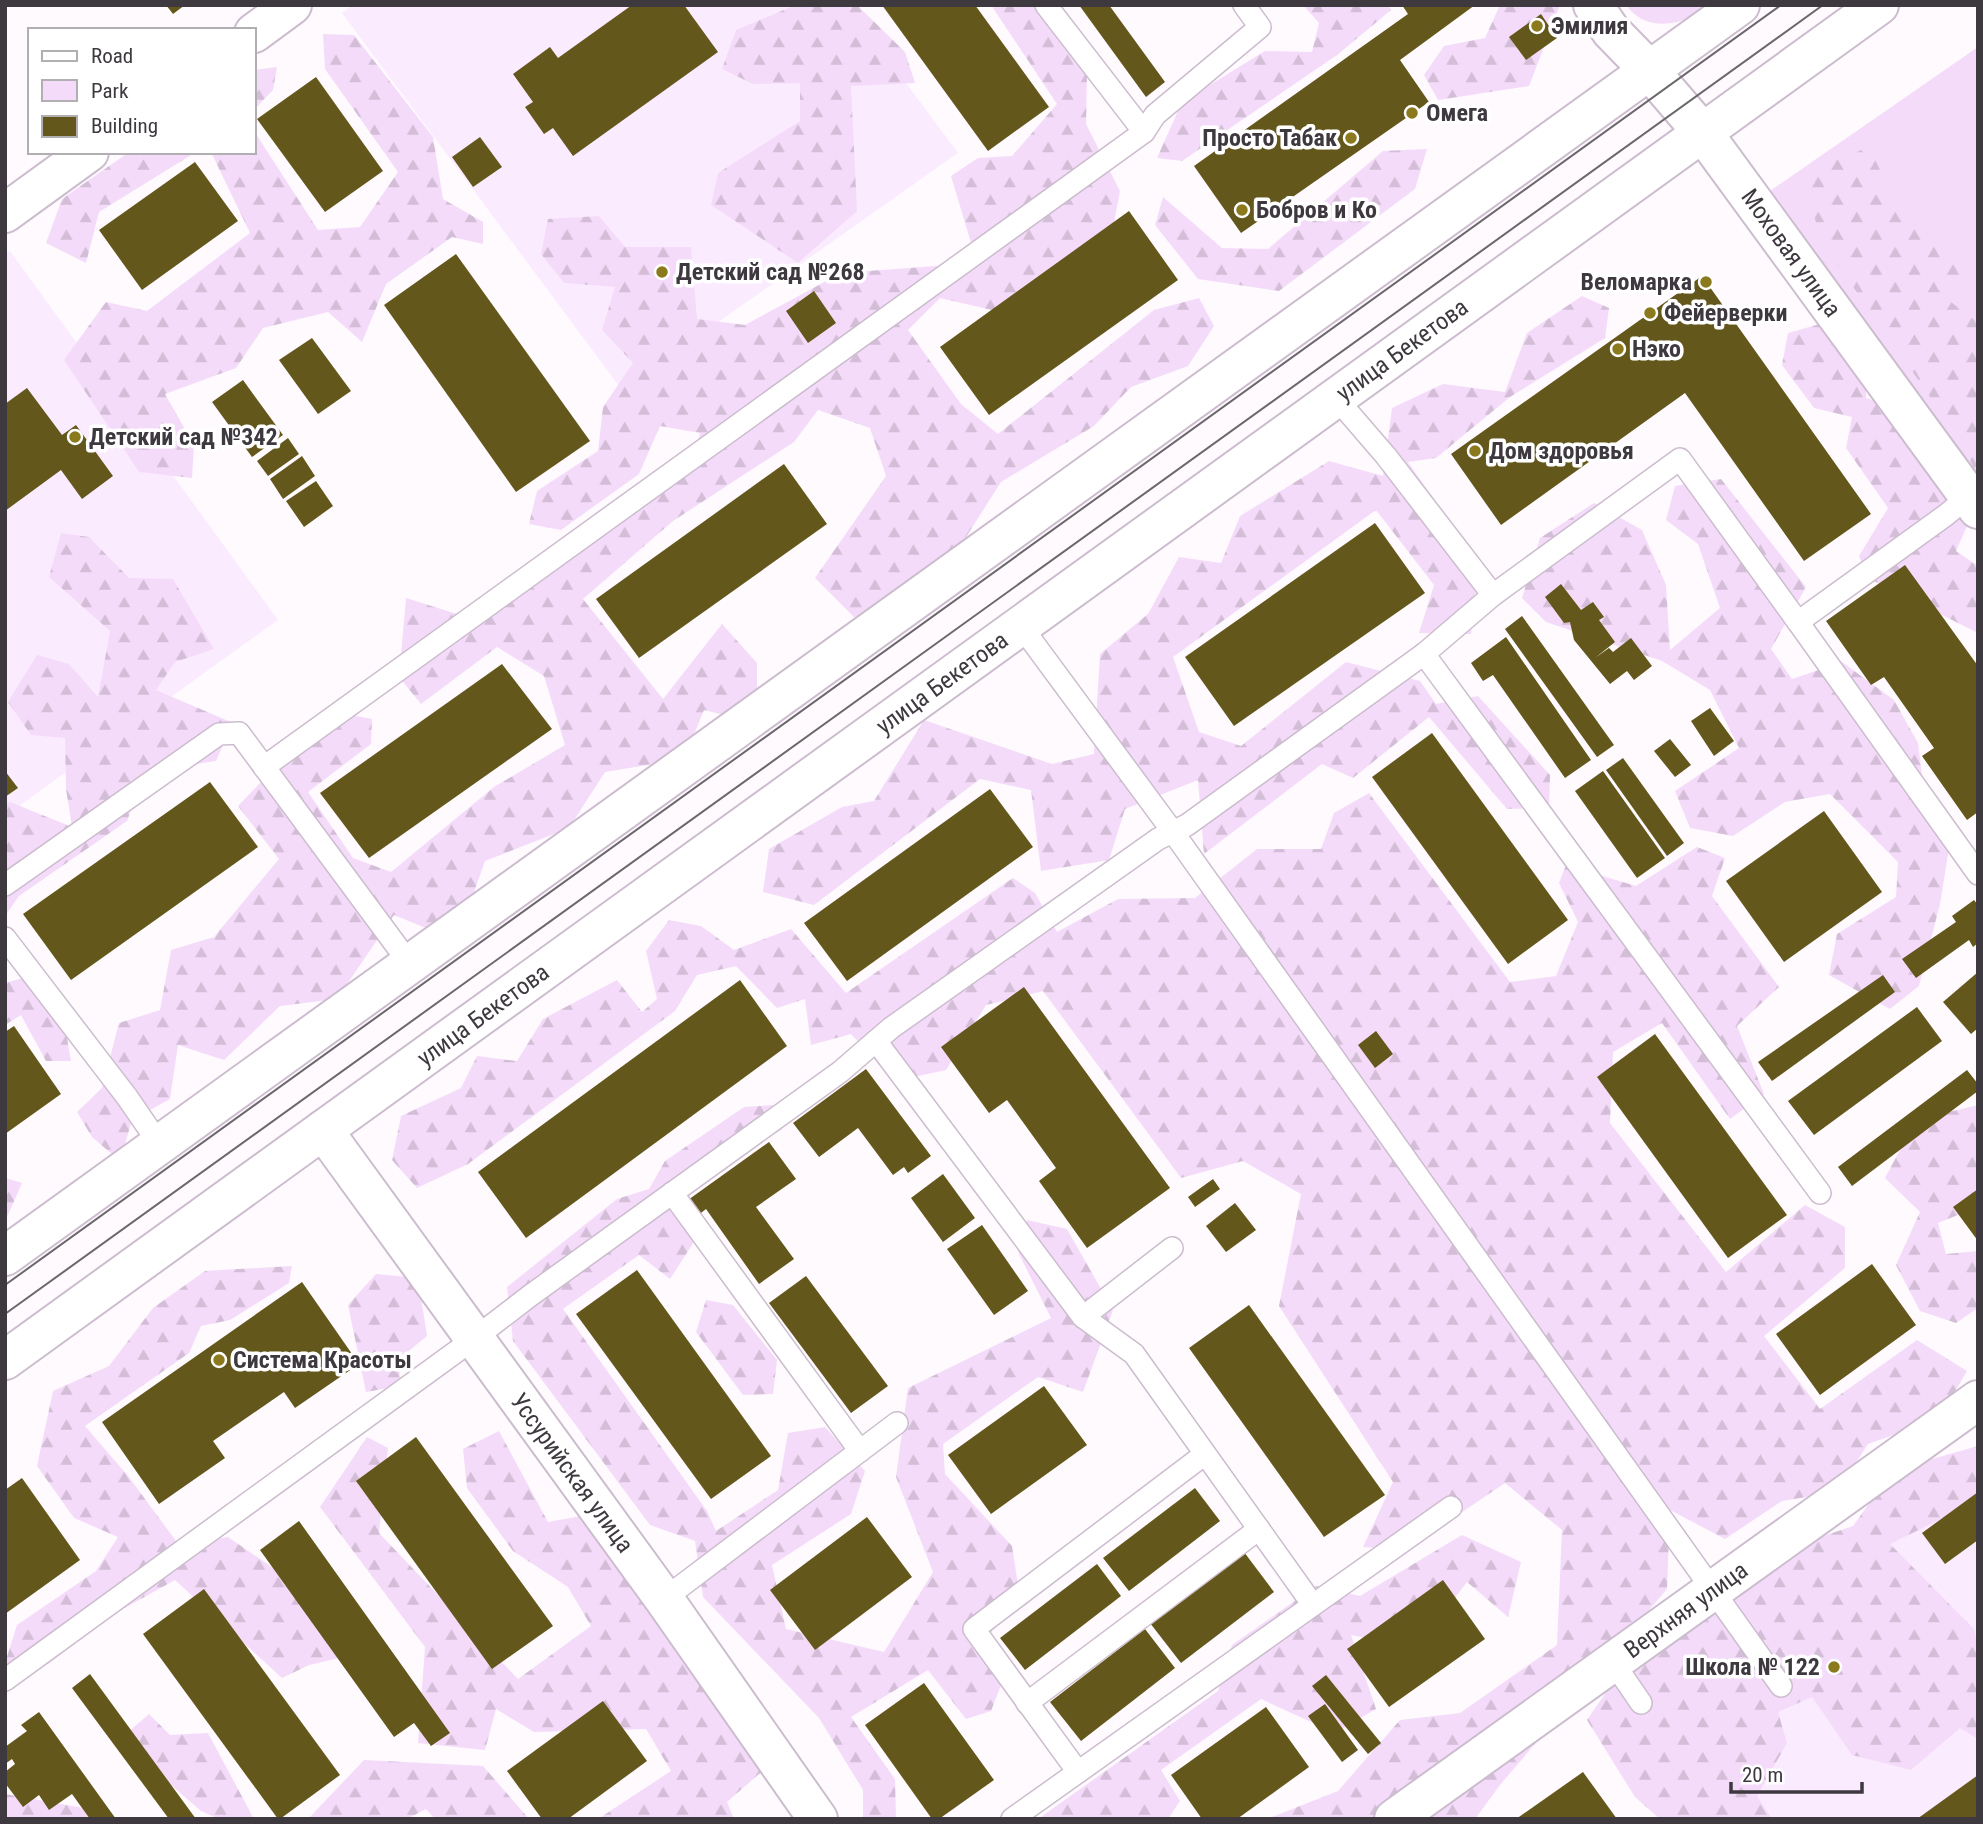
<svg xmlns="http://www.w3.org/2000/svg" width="1983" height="1824" font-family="'Roboto Condensed',sans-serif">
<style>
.built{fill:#fbebfe}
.green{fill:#f5dbfa}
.forest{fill:url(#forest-firs)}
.building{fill:#63571b}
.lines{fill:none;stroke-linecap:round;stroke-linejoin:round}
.lane-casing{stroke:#ccbdce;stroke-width:24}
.street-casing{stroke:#ccbdce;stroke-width:42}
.secondary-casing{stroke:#ccbdce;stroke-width:42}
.lane{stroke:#fff;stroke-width:21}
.street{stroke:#fff;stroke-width:38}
.secondary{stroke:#fff;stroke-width:38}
.tram{stroke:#6c676d;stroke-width:2}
.poi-dot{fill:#8b791e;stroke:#fff;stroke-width:2.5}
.labels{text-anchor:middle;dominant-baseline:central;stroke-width:7;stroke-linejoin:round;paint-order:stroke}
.poi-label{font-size:24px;font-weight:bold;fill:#3e383f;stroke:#fff;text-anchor:start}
.street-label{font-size:24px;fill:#3e383f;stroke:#fff}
</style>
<defs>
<pattern id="forest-firs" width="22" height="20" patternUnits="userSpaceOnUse" patternTransform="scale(1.75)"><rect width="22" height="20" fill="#f5dbfa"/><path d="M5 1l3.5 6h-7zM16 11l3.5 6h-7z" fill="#d3bdd7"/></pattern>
</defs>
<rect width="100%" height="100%" fill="#fefafe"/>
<g class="built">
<polygon points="353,5 848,5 958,153 622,390 342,13"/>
<polygon points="10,251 278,620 5,816 5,255"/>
<polygon points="1978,1462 1978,1819 1688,1819 1742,1631"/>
</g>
<g class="green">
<path d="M 1626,5 L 1705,5 C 1698,10 1689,19 1681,21 C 1659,27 1640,24 1626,5 Z"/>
<polygon points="1978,47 1978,490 1767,193"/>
</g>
<g class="forest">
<polygon points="790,5 857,5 905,52 915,83 851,86 857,211 798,263 711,205 718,173 800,121 800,83 753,84 722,69 736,30 791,7"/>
<polygon points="991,5 1047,5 1087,75 1086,124 1120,191 1105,270 1031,319 940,298 908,330 961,404 998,434 1154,310 1199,298 1214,326 1188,366 1131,387 1094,426 1001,482 954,556 861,624 815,578 886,476 870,428 818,410 794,442 673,521 583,599 663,699 722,624 757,663 757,695 732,717 704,710 684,759 605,772 569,828 485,861 466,915 438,933 394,915 337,999 280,1006 224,1060 178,1045 170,1099 132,1120 120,1161 92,1137 77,1112 102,1088 119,1023 160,1010 171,950 214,937 279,859 238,806 329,711 372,719 371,744 308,792 353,858 391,872 494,787 565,745 544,676 497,647 421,704 399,677 406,598 476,620 691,465 700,433 660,426 639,474 561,530 529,524 537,491 598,451 603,407 633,363 602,330 615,287 564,283 541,254 548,219 599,216 625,247 691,247 697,319 745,325 841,273 977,263 951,176 978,158 1012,156 1057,104"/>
<polygon points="1303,5 1388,5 1391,10 1337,55 1182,161 1157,158 1182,102 1265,51 1312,52 1319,23"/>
<polygon points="1500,5 1560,5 1529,86 1438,100 1424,75 1444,46 1485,38"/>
<polygon points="323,34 354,35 433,137 443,199 483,222 483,244 452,237 386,284 362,342 328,312 263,328 236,368 165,394 194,445 192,478 139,472 64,360 106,302 147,311 250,233 211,152 254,152 254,131 318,230 360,227 398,172 325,69"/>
<polygon points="277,67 273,90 254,110 254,70"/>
<polygon points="1869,147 1894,199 1963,270 1947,299 1978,323 1978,477 1961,441 1821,241 1803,174"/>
<polygon points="1427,149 1415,189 1279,291 1198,279 1155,225 1163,197 1222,248 1268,249 1383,151"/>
<polygon points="129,152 196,152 99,212 86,263 46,243 62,199"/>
<polygon points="1582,296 1609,308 1605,338 1510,397 1436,458 1408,462 1479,564 1471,634 1419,633 1434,585 1376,510 1173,657 1199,732 1241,746 1346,662 1420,681 1436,704 1478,696 1550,775 1549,808 1507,809 1429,717 1353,778 1322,764 1204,854 1198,780 1125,809 1109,860 1041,871 1031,790 980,779 814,905 763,892 769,849 842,807 874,801 924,720 1052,764 1094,754 1100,654 1148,614 1179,557 1221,563 1240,516 1329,461 1383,476 1392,408 1443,384 1505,392 1527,333"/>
<polygon points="1820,324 1866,368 1866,398 1892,405 1972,515 1956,551 1978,566 1978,633 1868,578 1859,556 1888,508 1846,448 1852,417 1814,408 1782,365 1788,333"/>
<polygon points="1721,479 1806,587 1771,649 1792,679 1842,662 1894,700 1918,743 1924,791 1953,823 1940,904 1919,986 1890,1009 1829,975 1837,934 1896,897 1898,862 1830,794 1785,802 1733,836 1690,828 1675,791 1739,748 1710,690 1662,661 1546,622 1522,598 1540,538 1594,503 1642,530 1666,585 1670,650 1720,608 1698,544 1666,520 1675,486"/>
<polygon points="61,533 89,537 129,578 173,579 214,649 175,662 156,690 233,723 216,761 145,772 127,821 19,896 5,916 5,804 10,802 72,827 66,789 65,738 31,735 8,702 37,655 69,664 98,697 110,631 49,577"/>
<polygon points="1369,793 1510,982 1556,976 1578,922 1559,883 1566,865 1636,886 1697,847 1725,858 1712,896 1779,987 1737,1026 1764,1094 1730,1119 1662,1023 1613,1052 1610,1123 1726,1272 1805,1205 1845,1227 1845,1268 1764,1336 1820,1409 1917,1340 1967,1371 1939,1419 1868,1444 1837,1492 1782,1501 1725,1539 1670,1510 1667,1589 1500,1785 1475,1819 1267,1819 1338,1791 1400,1720 1460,1713 1557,1645 1562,1530 1505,1483 1408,1549 1363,1547 1393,1482 1279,1306 1301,1194 1243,1161 1181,1178 1043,991 986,1005 946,1070 895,1081 851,1034 811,1045 805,999 777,1008 736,966 697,975 675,1011 468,1164 417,1188 392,1160 401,1116 461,1088 477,1056 517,1061 543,1019 617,980 642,1012 657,999 646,951 669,920 701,926 734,950 791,929 846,993 1013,878 1035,893 1057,932 1118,899 1195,898 1257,849 1321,849 1334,813"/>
<polygon points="23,978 65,1026 71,1061 46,1061 21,1015 5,1025 5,983"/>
<polygon points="774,1105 782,1129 687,1188 694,1242 670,1279 639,1255 563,1309 707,1511 716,1531 778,1490 788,1433 825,1427 865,1471 851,1514 772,1565 786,1629 884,1652 933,1572 896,1477 908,1388 1051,1318 1018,1252 1027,1220 1067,1229 1113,1310 1083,1392 1038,1377 943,1444 945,1474 1012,1546 1021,1604 990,1633 1008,1667 991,1711 966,1719 928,1670 851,1717 895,1779 896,1819 863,1819 863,1790 819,1718 703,1597 695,1541 650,1525 513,1341 507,1287 617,1199 649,1189 665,1161 744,1107"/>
<polygon points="1978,1105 1978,1207 1938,1223 1946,1254 1978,1251 1978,1308 1956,1323 1920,1311 1896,1265 1920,1212 1885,1178 1916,1120"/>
<polygon points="5,1178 22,1183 8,1215 5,1217"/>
<polygon points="292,1266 289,1283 230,1320 201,1326 189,1353 85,1426 128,1476 179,1545 228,1537 323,1602 352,1655 309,1665 282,1678 175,1580 112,1615 48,1664 5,1663 17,1625 96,1571 118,1537 74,1518 37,1466 53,1391 109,1366 153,1308 205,1271"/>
<polygon points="376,1274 418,1278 427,1336 399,1359 400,1386 366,1392 348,1305"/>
<polygon points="706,1300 733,1305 777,1360 773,1394 743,1395 696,1332"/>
<polygon points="499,1431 548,1522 592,1514 633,1584 737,1669 767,1767 727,1802 734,1819 598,1819 671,1771 646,1729 534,1732 496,1709 485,1750 418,1743 425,1647 320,1507 367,1437 388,1448 379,1533 518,1679 591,1626 568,1587 513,1551 467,1488 463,1449"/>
<polygon points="1978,1446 1978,1501 1890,1544 1974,1629 1978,1647 1978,1739 1960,1728 1911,1770 1852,1755 1812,1697 1778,1712 1787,1743 1757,1796 1772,1819 1660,1819 1635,1797 1587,1720 1655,1621 1779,1551 1853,1526 1893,1470"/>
<polygon points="1462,1535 1521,1562 1508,1617 1467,1582 1438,1620 1404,1646 1351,1635 1376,1709 1335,1733 1261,1699 1161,1770 1180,1801 1168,1819 1038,1819 1218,1691 1232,1645 1316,1586 1360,1596"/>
<polygon points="149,1714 170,1735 208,1733 254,1819 219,1819 201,1811 119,1740"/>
<polygon points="364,1760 483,1766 529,1819 435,1819 426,1809 407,1819 308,1819"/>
<polygon points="5,1794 95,1810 101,1819 5,1819"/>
</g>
<g class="building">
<polygon points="166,5 185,5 173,14"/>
<polygon points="632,5 684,5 718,52 573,156 553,128 544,134 525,107 533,102 513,74 550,47 558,58"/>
<polygon points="882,5 975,5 1049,107 988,151"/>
<polygon points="1079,5 1109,5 1165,82 1146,97"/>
<polygon points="1402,5 1475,5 1400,60 1429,102 1241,233 1194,166 1408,14"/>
<polygon points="1541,14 1557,38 1526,60 1509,37"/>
<polygon points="316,77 383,171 325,212 257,119"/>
<polygon points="480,137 502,167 473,187 452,157"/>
<polygon points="195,162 238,221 142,290 99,230"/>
<polygon points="1129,211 1178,280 989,415 940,347"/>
<polygon points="456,254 590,441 516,492 384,305"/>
<polygon points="1702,276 1871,514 1804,561 1685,393 1501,525 1451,454"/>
<polygon points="814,291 836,323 808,343 786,311"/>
<polygon points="312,338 351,391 318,414 279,360"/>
<polygon points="243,380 283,435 252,457 212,402"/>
<polygon points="27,388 62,435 76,425 113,476 82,499 61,470 5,511 5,404"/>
<polygon points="288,438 299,454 268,476 257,461"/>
<polygon points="302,456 315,476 283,499 270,479"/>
<polygon points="784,464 827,524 639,658 596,599"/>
<polygon points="316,481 333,506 304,527 286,501"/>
<polygon points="1375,523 1425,593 1234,726 1185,657"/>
<polygon points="1905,565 1978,666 1978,812 1967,820 1922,756 1934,748 1884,677 1871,685 1826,621"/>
<polygon points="1561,584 1581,610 1593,602 1604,617 1599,620 1615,642 1595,658 1609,648 1613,652 1631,638 1652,666 1634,680 1627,671 1610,684 1574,640 1570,622 1564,623 1545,597"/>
<polygon points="1522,616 1614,745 1597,757 1505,629"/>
<polygon points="1506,637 1591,760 1565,778 1493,675 1483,681 1471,663"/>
<polygon points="502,664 552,729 369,858 320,793"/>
<polygon points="1710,708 1734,741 1714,756 1691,721"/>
<polygon points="1432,733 1568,920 1508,964 1372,777"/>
<polygon points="1670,739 1691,765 1675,777 1654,751"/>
<polygon points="1623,758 1684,843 1667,856 1606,770"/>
<polygon points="5,771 18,788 5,797"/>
<polygon points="1603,771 1665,858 1637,878 1575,791"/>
<polygon points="210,782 258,847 71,980 23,914"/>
<polygon points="990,789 1033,847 847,981 804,923"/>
<polygon points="1824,811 1882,892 1784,962 1726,881"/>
<polygon points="1974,900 1978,905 1978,943 1973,947 1969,940 1916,978 1902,959 1956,922 1952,916"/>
<polygon points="1978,972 1978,1028 1971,1034 1943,1002"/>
<polygon points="1883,975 1895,992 1772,1081 1758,1062"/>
<polygon points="740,980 787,1046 526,1238 478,1172"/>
<polygon points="1024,987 1170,1188 1087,1248 1039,1181 1056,1168 1007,1100 989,1113 941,1047"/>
<polygon points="1917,1007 1942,1041 1814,1135 1788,1101"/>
<polygon points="14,1026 61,1094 5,1134 5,1032"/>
<polygon points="1376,1031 1393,1054 1375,1068 1358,1045"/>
<polygon points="1655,1034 1787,1215 1728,1258 1597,1077"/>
<polygon points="866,1069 931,1156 908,1173 904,1167 893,1175 858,1128 819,1157 793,1123"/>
<polygon points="1967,1070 1978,1084 1978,1091 1852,1186 1838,1167"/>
<polygon points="769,1142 796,1179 756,1207 794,1259 759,1284 706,1209 692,1220 681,1205"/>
<polygon points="943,1174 975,1218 943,1242 911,1198"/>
<polygon points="1213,1179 1220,1189 1195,1207 1188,1197"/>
<polygon points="1978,1189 1978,1241 1953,1207"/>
<polygon points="1235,1203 1256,1230 1226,1252 1206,1226"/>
<polygon points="982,1225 1028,1291 994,1315 947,1249"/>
<polygon points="1872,1264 1916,1325 1820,1395 1776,1334"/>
<polygon points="637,1270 771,1456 711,1499 576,1314"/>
<polygon points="806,1276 888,1386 851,1413 769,1303"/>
<polygon points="302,1282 359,1364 295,1408 284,1392 213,1441 225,1458 159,1504 102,1422"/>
<polygon points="1249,1305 1385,1495 1324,1537 1189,1348"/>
<polygon points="1044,1386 1087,1445 991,1514 948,1455"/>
<polygon points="416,1437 553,1626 492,1669 356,1481"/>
<polygon points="22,1478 80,1560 5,1614 5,1490"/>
<polygon points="1195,1488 1220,1521 1129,1591 1103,1558"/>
<polygon points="1978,1492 1978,1540 1945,1564 1922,1533"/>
<polygon points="867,1517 912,1577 815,1650 770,1590"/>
<polygon points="299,1521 450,1733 431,1746 414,1723 394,1737 260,1550"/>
<polygon points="1244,1552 1274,1592 1181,1663 1150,1623"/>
<polygon points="1097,1564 1121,1596 1025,1670 1000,1638"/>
<polygon points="1443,1580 1485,1639 1389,1707 1347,1649"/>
<polygon points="204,1589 340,1775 280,1819 278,1819 143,1634"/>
<polygon points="1145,1629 1175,1668 1081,1741 1050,1702"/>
<polygon points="90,1674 196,1819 169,1819 72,1688"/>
<polygon points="1326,1675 1381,1743 1368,1754 1312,1686"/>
<polygon points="924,1683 994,1780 939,1819 932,1819 865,1725"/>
<polygon points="603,1701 647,1761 568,1819 542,1819 507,1771"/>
<polygon points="1325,1704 1358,1750 1342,1762 1308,1716"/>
<polygon points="1266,1707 1309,1767 1237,1819 1202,1819 1171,1775"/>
<polygon points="39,1712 116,1819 90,1819 72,1794 49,1810 39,1795 23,1807 5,1783 5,1772 15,1764 12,1759 5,1764 5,1747 27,1731 21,1725"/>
<polygon points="1583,1772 1617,1819 1516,1819"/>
<polygon points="1978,1775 1978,1819 1917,1819"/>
</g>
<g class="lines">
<g class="lane-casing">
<g id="lane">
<polyline points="1046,5 1144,132"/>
<polyline points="1336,398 1386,456 1493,595"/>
<polyline points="1798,622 1978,874"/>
<polyline points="1021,626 1173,832 1781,1686"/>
<polyline points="1424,654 1820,1193"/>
<polyline points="264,767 1144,132 1155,115 1260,27 1244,5"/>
<polyline points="5,885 219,734 239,733 410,964"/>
<polyline points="5,938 127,1097 160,1145"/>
<polyline points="876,1041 1083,1317 1172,1248"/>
<polyline points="672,1193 860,1451"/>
<polyline points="1083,1317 1134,1354 1313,1605"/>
<polyline points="664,1599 897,1423"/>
<polyline points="1613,1662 1641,1703"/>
<polyline points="5,1680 475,1338 531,1295 840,1072 891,1028 1158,839 1187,825 1424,654 1493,595 1680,459 1798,622 1946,515 1969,496"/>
<polyline points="1027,1703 1259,1529"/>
<polyline points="1078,1772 974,1629 1205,1454"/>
<polyline points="1012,1819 1451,1507"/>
</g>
</g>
<g class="street-casing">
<g id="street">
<polyline points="1593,5 1611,31 1649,70 1703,133 1978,509"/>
<polyline points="254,33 292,5"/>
<polyline points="5,213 89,152"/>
<polyline points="323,1130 664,1599 818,1819"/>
<polyline points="1394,1819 1978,1400"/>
</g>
</g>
<g class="secondary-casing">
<g id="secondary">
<polyline points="5,1256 1740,5"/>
<polyline points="5,1360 1879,5"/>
</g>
</g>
<use href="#lane" class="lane"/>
<use href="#street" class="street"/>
<use href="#secondary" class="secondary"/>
<g class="tram">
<polyline points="5,1285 1781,5"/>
<polyline points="5,1314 1823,5"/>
</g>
</g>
<g class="poi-dot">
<circle cx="1537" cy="26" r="7"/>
<circle cx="1412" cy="113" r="7"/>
<circle cx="1351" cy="138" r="7"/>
<circle cx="1242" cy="210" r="7"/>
<circle cx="662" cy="272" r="7"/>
<circle cx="1706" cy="282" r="7"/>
<circle cx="1650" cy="313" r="7"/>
<circle cx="1618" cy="349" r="7"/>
<circle cx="75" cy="437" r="7"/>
<circle cx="1475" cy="451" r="7"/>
<circle cx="219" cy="1360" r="7"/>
<circle cx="1834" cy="1667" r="7"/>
</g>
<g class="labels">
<g class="poi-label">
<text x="1551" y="26">Эмилия</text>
<text x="1426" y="113">Омега</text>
<text x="1337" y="138" text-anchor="end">Просто Табак</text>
<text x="1256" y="210">Бобров и Ко</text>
<text x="676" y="272">Детский сад №268</text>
<text x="1692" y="282" text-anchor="end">Веломарка</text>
<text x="1664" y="313">Фейерверки</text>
<text x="1632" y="349">Нэко</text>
<text x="89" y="437">Детский сад №342</text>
<text x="1489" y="451">Дом здоровья</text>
<text x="233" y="1360">Система Красоты</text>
<text x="1820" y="1667" text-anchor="end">Школа № 122</text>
</g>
<g class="street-label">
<text transform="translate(1791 253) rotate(54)">Моховая улица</text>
<text transform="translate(1402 350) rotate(-36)">улица Бекетова</text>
<text transform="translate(942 683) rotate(-36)">улица Бекетова</text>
<text transform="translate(483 1015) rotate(-36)">улица Бекетова</text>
<text transform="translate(572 1473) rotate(54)">Уссурийская улица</text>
<text transform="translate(1686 1610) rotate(-36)">Верхняя улица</text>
</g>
</g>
<rect width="1983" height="1824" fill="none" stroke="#3e383f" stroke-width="14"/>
<rect x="28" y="28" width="228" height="126" fill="#ffffff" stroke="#b2afb2" stroke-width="2"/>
<rect x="42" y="51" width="35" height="10" fill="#ffffff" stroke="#b2afb2" stroke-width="2"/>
<text x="91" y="63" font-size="21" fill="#3e383f">Road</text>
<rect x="42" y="80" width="35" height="21" fill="#f5dbfa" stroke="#b2afb2" stroke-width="2"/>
<text x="91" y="98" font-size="21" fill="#3e383f">Park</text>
<rect x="42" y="116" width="35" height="21" fill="#63571b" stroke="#b2afb2" stroke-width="2"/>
<text x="91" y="133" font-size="21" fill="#3e383f">Building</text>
<path d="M1731 1782v10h131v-10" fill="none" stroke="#3e383f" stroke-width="3.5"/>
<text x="1742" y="1782" font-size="21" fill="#3e383f" stroke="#ffffff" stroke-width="5" paint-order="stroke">20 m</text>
</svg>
